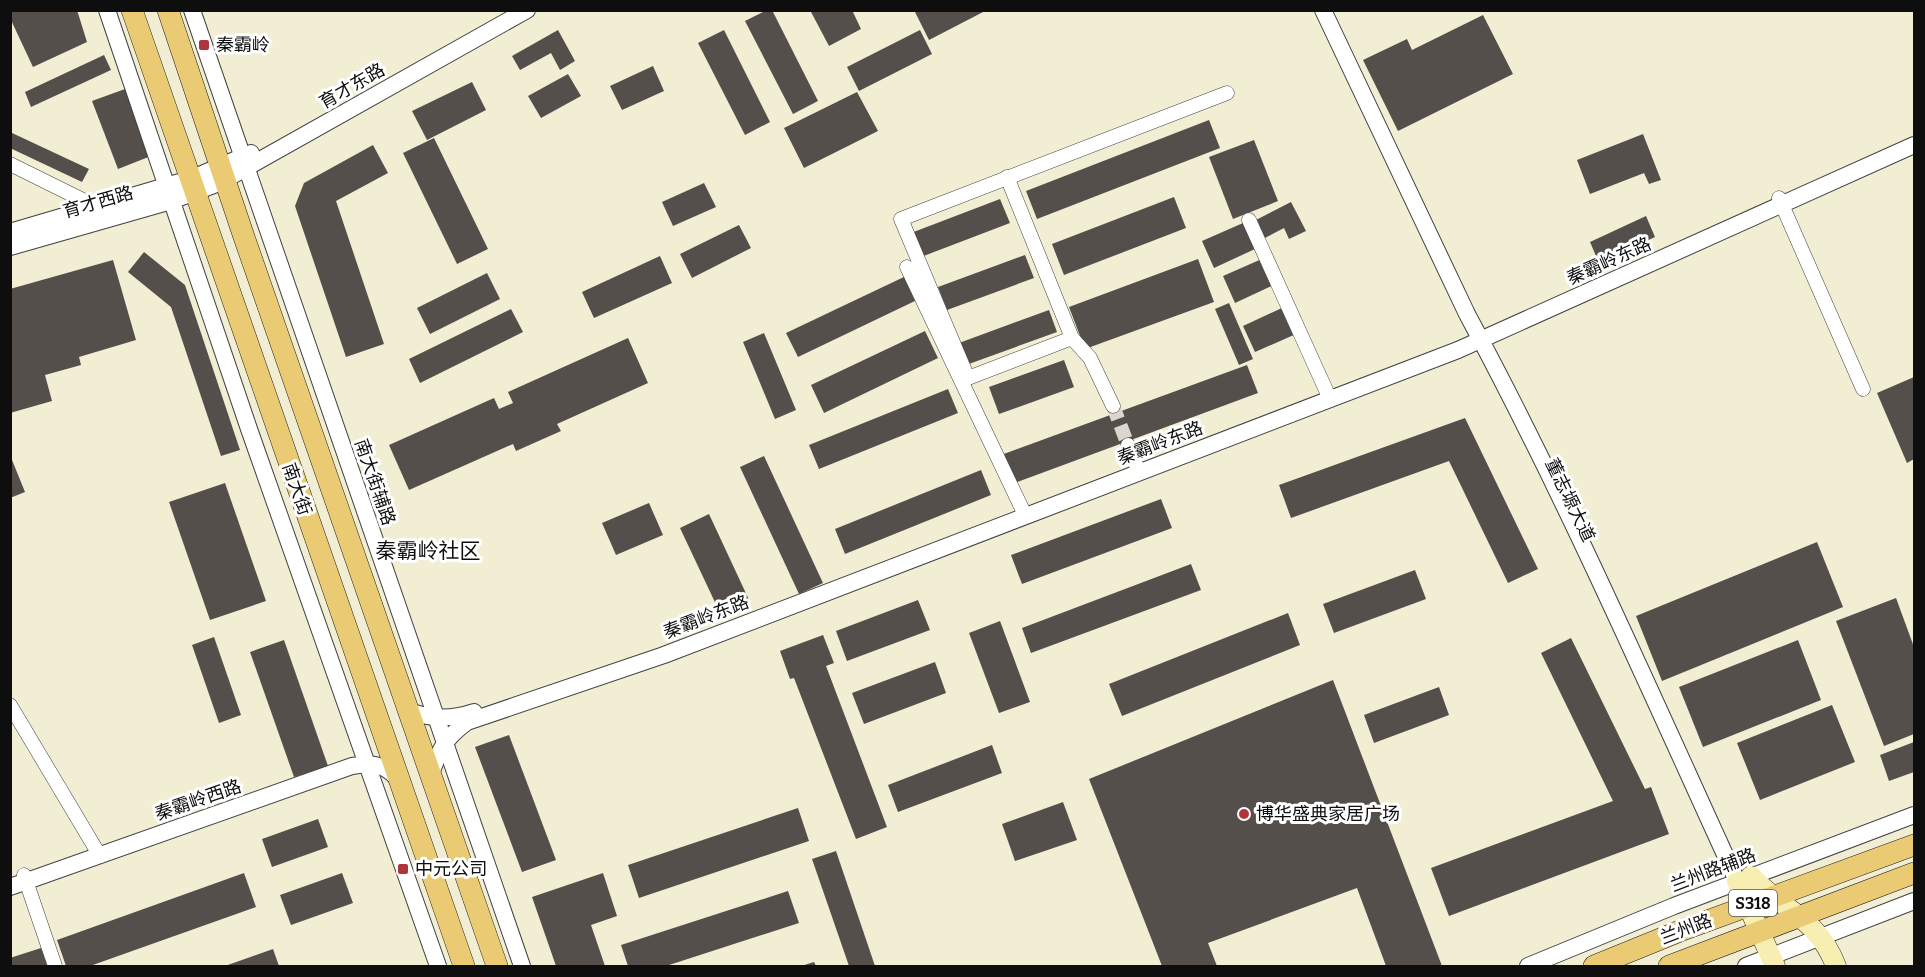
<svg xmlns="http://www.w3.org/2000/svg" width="1925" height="977" font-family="Bitter,'Noto Sans SC',serif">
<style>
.farmland{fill:#f1eed3}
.building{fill:#554f4b}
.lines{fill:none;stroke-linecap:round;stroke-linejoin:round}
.minor-tunnel{stroke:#d9d7ce;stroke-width:14;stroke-dasharray:14 7;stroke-linecap:butt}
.minor-casing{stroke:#414141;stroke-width:15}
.tertiary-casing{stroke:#414141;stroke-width:18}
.secondary-casing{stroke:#303030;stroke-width:21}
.primary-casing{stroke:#1f1f1f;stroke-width:22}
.minor{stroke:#fff;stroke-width:14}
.tertiary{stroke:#fff;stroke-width:16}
.secondary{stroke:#f7eeb2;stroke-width:20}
.primary{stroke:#eacb74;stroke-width:21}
.poi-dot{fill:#b0343c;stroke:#fff;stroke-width:2}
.labels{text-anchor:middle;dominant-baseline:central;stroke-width:6;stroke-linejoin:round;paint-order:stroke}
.shield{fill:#fff;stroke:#565656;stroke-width:1.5}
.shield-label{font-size:16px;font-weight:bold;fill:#0e0e0e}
.poi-label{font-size:18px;fill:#0e0e0e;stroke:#fff;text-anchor:start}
.street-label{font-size:18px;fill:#0e0e0e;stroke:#fff}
.quarter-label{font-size:21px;fill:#0e0e0e;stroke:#fff}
</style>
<rect width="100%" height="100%" fill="#fdfbf0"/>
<rect class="farmland" x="11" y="11" width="1903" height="955"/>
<g class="building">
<polygon points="10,10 77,10 87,42 33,67 10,18"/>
<polygon points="767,10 772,10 818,101 793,114 745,21"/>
<polygon points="810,10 852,10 861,29 829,46"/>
<polygon points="914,10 987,10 929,40"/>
<polygon points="1483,15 1513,74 1398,131 1363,60 1407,39 1412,50"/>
<polygon points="558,30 575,61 560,70 551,53 520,70 512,56"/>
<polygon points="724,30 770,122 745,135 698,43"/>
<polygon points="920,30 932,54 859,91 847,67"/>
<polygon points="104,55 111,70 31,107 25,92"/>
<polygon points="653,66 664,91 622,110 610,86"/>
<polygon points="568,74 581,96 541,118 528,96"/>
<polygon points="472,82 486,110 427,140 412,111"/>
<polygon points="125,89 151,156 118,169 92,101"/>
<polygon points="857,92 878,131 804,168 784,128"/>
<polygon points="1209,120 1220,148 1037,219 1026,191"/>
<polygon points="10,132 89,169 82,182 10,148"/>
<polygon points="1643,134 1661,180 1649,184 1644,173 1590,194 1577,160"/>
<polygon points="434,138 488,249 457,264 403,153"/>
<polygon points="1254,140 1278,201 1233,219 1209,157"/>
<polygon points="373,145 388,173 336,201 384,344 346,357 295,206 304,183"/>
<polygon points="704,183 716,207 673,226 662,202"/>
<polygon points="1174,197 1186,228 1064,275 1052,244"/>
<polygon points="1000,199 1010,223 921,257 911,233"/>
<polygon points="1291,202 1306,231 1289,239 1284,228 1263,239 1254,221"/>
<polygon points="1646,216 1655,237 1599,263 1590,242"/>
<polygon points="1243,223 1255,249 1214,268 1202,241"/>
<polygon points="739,225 751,248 692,278 680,254"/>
<polygon points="144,252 185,285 240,450 221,456 171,307 128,272"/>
<polygon points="1025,255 1034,278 947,310 938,287"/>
<polygon points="660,256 672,283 594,318 582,292"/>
<polygon points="1264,258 1276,284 1235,303 1223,276"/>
<polygon points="1198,259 1214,302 1085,349 1069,307"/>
<polygon points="113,260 136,340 79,357 81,365 45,375 52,401 10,413 10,289"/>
<polygon points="487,273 500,299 430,334 417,308"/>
<polygon points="906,276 917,300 798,357 786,333"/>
<polygon points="1229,303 1253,359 1239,365 1215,309"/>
<polygon points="1284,307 1296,334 1255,352 1243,326"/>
<polygon points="511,309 523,332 420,383 409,359"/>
<polygon points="1049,310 1057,332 966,365 959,343"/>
<polygon points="925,331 938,358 824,413 811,385"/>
<polygon points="764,333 796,410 775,419 743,342"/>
<polygon points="628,338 648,383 557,424 561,431 516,451 513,444 409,490 389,445 494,398 499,409 513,403 508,392"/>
<polygon points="1064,360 1074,387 999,414 989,387"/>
<polygon points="1247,365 1258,393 1012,484 1001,455"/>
<polygon points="1914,377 1914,459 1907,463 1877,393"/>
<polygon points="948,389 958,413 819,469 809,445"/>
<polygon points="1465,418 1538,569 1508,583 1449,461 1291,518 1279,485"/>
<polygon points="10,455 25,492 10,498"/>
<polygon points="764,456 823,583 799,594 740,467"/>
<polygon points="981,470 991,495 845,554 835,529"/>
<polygon points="225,483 266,601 210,620 169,502"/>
<polygon points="1161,499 1172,528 1022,584 1011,555"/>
<polygon points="649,503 663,535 616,555 602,523"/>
<polygon points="709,514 750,602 721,615 680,528"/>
<polygon points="1817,542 1843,607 1662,681 1636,616"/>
<polygon points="1191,564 1201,590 1031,653 1022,628"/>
<polygon points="1415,570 1426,599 1334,633 1323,604"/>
<polygon points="1896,598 1914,647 1914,734 1884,746 1836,621"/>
<polygon points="918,600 930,630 847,661 836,631"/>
<polygon points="1288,613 1300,645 1122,716 1109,684"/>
<polygon points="1000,621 1030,702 999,713 969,633"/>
<polygon points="823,635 834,663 826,666 887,827 856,839 794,678 790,679 780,651"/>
<polygon points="214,637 241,715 219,723 192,645"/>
<polygon points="1571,638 1645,789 1651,787 1669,834 1449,916 1431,868 1613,801 1541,653"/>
<polygon points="284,640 328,766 294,777 250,652"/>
<polygon points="1798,640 1821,700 1703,747 1679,687"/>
<polygon points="935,662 946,693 864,724 852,693"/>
<polygon points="1333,680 1442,966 1386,966 1357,888 1208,943 1217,966 1162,966 1089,779"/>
<polygon points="1439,687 1449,715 1374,743 1364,715"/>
<polygon points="1832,705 1855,762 1760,800 1737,743"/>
<polygon points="509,735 556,860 522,872 475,747"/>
<polygon points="1914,742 1914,772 1889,781 1880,755"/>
<polygon points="992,745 1002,773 898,812 888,785"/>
<polygon points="1063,802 1077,840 1015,861 1002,824"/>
<polygon points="798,808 809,841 639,898 628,865"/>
<polygon points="318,819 328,847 272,867 262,839"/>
<polygon points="836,851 875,966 849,966 812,859"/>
<polygon points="244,873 256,907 90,966 66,966 57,940"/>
<polygon points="342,873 353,903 291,925 280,895"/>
<polygon points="603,873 617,916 591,925 605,966 556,966 532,897"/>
<polygon points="788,891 799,923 666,966 628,966 621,945"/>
<polygon points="41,948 48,966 10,966 10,958"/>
<polygon points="273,949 279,966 225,966"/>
<polygon points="814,962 816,966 801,966"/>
</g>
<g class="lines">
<polyline class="minor-tunnel" points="1113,406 1128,445"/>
<g class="minor-casing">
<g id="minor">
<polyline points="10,164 101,209"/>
<polyline points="1007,177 1072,338 1090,358 1113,406"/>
<polyline points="1779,198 1863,389"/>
<polyline points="1249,220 1330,399"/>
<polyline points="907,267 1025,515"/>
<polyline points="1072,338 968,378 901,219 1227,93"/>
<polyline points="1128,445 1139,472"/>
<polyline points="10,705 100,856"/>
<polyline points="24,875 55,966"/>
</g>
</g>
<g class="tertiary-casing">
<g id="tertiary">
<polyline points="107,10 249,429 438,966"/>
<polyline points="192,10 522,966"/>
<path d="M 1323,10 L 1467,314 C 1566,498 1650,691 1737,881"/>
<polyline points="10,232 190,179 251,153"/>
<polyline points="10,247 171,201 219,183 527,10"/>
<path d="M 409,711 C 432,719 450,720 474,712"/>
<path d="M 431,774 C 439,750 446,737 467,722 L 664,655 L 1458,350 L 1914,145"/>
<path d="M 10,887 L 352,766 C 371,763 383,763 397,778"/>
<polyline points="1528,966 1674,906 1914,815"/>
<polyline points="1746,966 1914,901"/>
</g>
</g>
<g class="secondary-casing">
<g id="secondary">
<path d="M 1751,876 C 1783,911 1817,917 1836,966"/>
<polyline points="1737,881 1775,966"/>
</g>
</g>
<g class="primary-casing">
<g id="primary">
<polyline points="132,10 464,966"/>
<polyline points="168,10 243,234 497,966"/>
<polyline points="1594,966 1680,931 1914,845"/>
<polyline points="1669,966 1914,873"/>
</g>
</g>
<use href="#minor" class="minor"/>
<use href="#tertiary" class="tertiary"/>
<use href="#secondary" class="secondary"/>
<use href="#primary" class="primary"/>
</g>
<g class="poi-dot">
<rect x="198" y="39" width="12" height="12" rx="3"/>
<circle cx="1244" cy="814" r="6"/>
<rect x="397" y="863" width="12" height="12" rx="3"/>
</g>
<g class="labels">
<rect class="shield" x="1729" y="890" width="48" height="26" rx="4.5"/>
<g class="shield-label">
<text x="1753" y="903">S318</text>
</g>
<g class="poi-label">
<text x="216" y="45">秦霸岭</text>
<text x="1256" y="814">博华盛典家居广场</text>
<text x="415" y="869">中元公司</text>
</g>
<g class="street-label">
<text transform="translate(352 86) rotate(-30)">育才东路</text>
<text transform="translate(98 202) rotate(-16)">育才西路</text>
<text transform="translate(1609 261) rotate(-24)">秦霸岭东路</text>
<text transform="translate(1160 443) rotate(-21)">秦霸岭东路</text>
<text transform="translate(375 482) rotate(71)">南大街辅路</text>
<text transform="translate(297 489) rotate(71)">南大街</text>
<text transform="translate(1570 500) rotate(64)">董志塬大道</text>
<text transform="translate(706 617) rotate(-21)">秦霸岭东路</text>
<text transform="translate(198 800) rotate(-19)">秦霸岭西路</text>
<text transform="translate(1713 870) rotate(-21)">兰州路辅路</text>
<text transform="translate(1686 929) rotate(-21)">兰州路</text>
</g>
<g class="quarter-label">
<text x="428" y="551">秦霸岭社区</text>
</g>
</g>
<rect width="1925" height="977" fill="none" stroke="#0e0e0e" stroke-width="24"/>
</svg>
